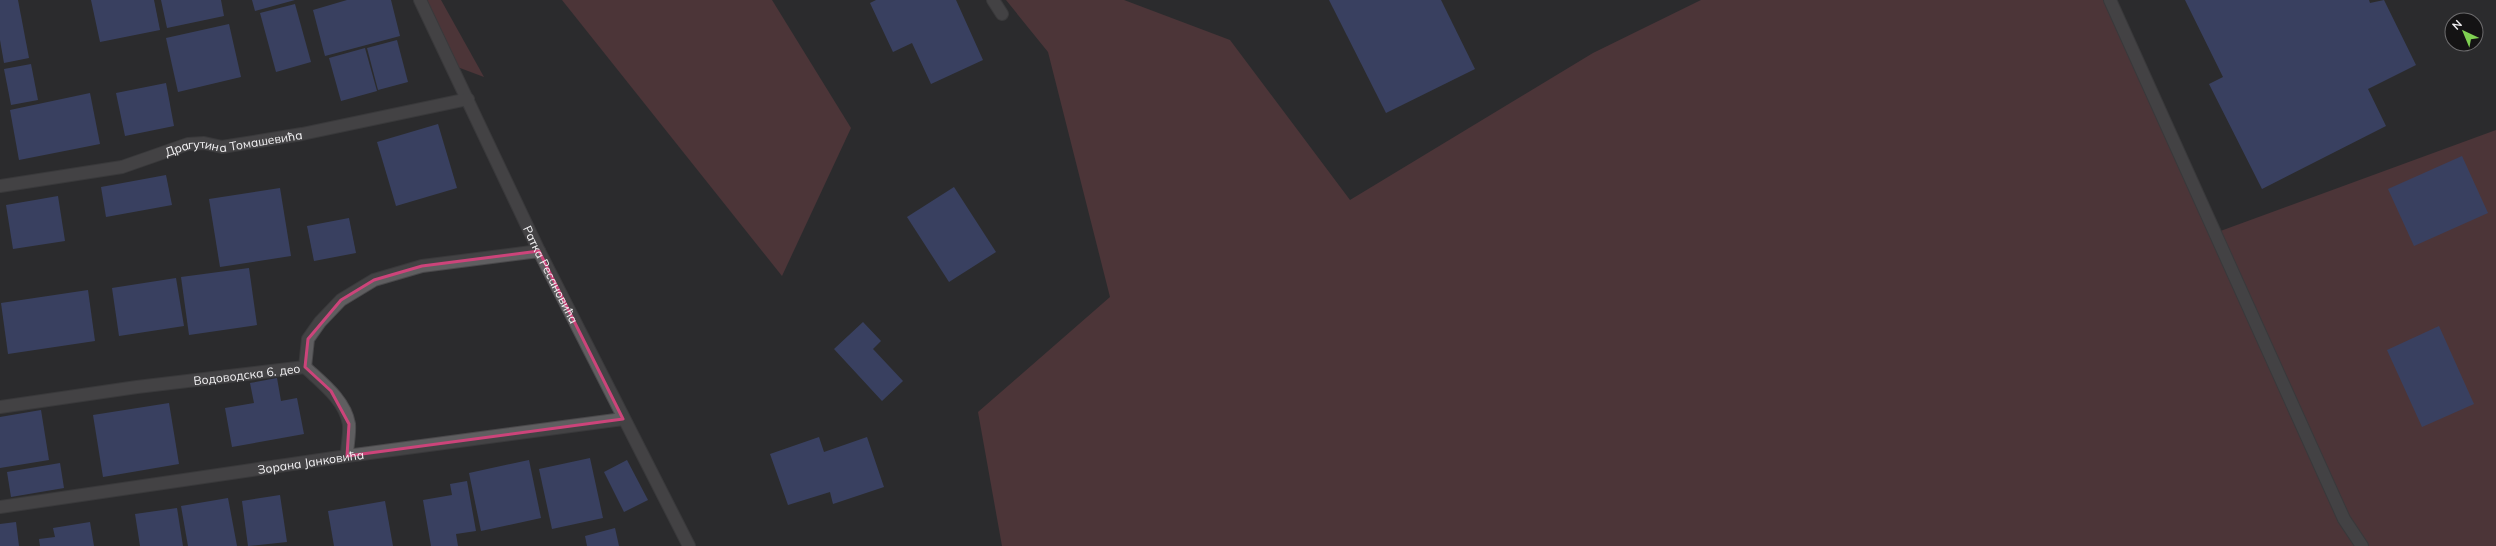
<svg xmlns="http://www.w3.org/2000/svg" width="2496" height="546" font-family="Mulish,sans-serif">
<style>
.green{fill:#734046}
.building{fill:#495a9e}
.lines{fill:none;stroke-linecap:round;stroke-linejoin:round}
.minor-casing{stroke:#4a494b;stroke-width:14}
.minor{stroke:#5f5e60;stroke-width:12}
.marked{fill:none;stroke:#cc447a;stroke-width:3;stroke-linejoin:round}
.labels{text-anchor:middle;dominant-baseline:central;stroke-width:3.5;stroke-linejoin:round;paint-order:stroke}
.street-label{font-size:12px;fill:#f3f2f4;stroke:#141314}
</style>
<rect width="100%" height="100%" fill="#2b2b2d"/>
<g class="green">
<polygon points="420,0 441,0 484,77 452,65"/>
<polygon points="562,0 772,0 851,128 782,276"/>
<polygon points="1006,0 1124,0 1230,40 1350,200 1593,53 1701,0 2110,0 2215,233 2496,130 2496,546 1002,546 978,412 1110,297 1048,52"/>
</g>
<g class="building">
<polygon points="0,0 18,0 29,58 4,63 0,40"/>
<polygon points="91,0 154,0 160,30 100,42"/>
<polygon points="161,0 221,0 224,16 167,28"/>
<polygon points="252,0 295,0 255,11"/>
<polygon points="347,0 391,0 400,36 325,56 313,10"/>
<polygon points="876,0 956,0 983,60 931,84 912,43 893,52 870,3"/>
<polygon points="1329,0 1441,0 1475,69 1386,113"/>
<polygon points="2185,0 2369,0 2370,3 2384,0 2416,65 2368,89 2386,126 2262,189 2209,84 2223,77"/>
<polygon points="295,4 311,62 276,72 260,13"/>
<polygon points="229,24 241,77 178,92 166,38"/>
<polygon points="397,40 408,82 378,90 367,48"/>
<polygon points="365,48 377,91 341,101 329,58"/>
<polygon points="31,64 38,100 11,105 4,69"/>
<polygon points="166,83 174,126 125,136 116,93"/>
<polygon points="90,93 100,144 19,160 10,110"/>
<polygon points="438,124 457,188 396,206 377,142"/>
<polygon points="2462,156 2488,213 2414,246 2388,189"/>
<polygon points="166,175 172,205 106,217 101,187"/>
<polygon points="954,187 996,252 949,282 907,217"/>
<polygon points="280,188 291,256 220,267 209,199"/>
<polygon points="58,196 65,241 13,249 6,205"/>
<polygon points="349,218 356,253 314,261 307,226"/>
<polygon points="249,268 257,325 189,335 181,277"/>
<polygon points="176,278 184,326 119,336 112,288"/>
<polygon points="88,290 95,341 8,354 1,303"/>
<polygon points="863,322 881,341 873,349 903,381 882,401 834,349"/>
<polygon points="2439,326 2474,404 2422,427 2387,350"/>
<polygon points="277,378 281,401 297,398 304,434 232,447 225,408 254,403 250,383"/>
<polygon points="169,403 179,464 103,477 93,415"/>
<polygon points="41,410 49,460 0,468 0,417"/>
<polygon points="819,437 824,452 867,437 884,487 833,504 830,492 788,505 770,454"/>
<polygon points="590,458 603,518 552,529 539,469"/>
<polygon points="529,460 541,518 481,531 469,473"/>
<polygon points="627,460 648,500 624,512 604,472"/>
<polygon points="60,463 64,488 11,497 7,472"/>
<polygon points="467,481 476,531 456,534 458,546 431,546 423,500 452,495 450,484"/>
<polygon points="280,495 287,542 248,546 242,501"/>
<polygon points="228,498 237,546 188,546 181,506"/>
<polygon points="385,501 393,546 334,546 328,511"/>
<polygon points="177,508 183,546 140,546 135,514"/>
<polygon points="16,522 19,546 0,546 0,524"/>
<polygon points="90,522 94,546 40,546 39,539 55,537 53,528"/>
<polygon points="615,528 619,546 587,546 585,536"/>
</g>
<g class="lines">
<g class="minor-casing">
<g id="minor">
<path id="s1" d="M 420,0 L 539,251 L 689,546"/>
<polyline points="993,0 1002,14"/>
<polyline points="2110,0 2344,519 2362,546"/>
<path id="s2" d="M 0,186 L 122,167 L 188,144 L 204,143 L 222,147 L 302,134 L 468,99"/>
<path d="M 305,367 C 322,383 345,400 349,424 C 350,434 347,446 347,456"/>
<path id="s3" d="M 0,407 L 137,387 L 305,367 L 308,339 L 320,322 L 341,300 L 374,280 L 422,266 L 539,251"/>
<path id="s4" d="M 0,507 L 347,456 L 623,419"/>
</g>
</g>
<use href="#minor" class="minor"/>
</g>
<path d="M0 0H2496V546H0ZM 539,251 L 623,419 L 347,456 L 349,424 L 331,391 L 305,367 L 308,339 L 341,300 L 374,280 L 422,266 Z" fill="#2b2b2d" fill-opacity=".55" fill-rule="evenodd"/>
<path class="marked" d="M 539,251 L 623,419 L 347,456 L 349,424 L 331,391 L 305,367 L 308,339 L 341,300 L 374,280 L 422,266 Z"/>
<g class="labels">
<g class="street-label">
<text stroke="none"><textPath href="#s2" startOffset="239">Драгутина Томашевића</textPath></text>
<text stroke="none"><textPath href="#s1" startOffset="304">Ратка Ресановића</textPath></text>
<text stroke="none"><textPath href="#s3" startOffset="249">Водоводска 6. део</textPath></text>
<text stroke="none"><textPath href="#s4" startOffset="314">Зорана Јанковића</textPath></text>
</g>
</g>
<g transform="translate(2464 32) rotate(316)"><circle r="19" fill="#141314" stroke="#6d6c6e"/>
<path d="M0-3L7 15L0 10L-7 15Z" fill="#7fd052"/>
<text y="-6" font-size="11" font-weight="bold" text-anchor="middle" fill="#f3f2f4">N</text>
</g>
</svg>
